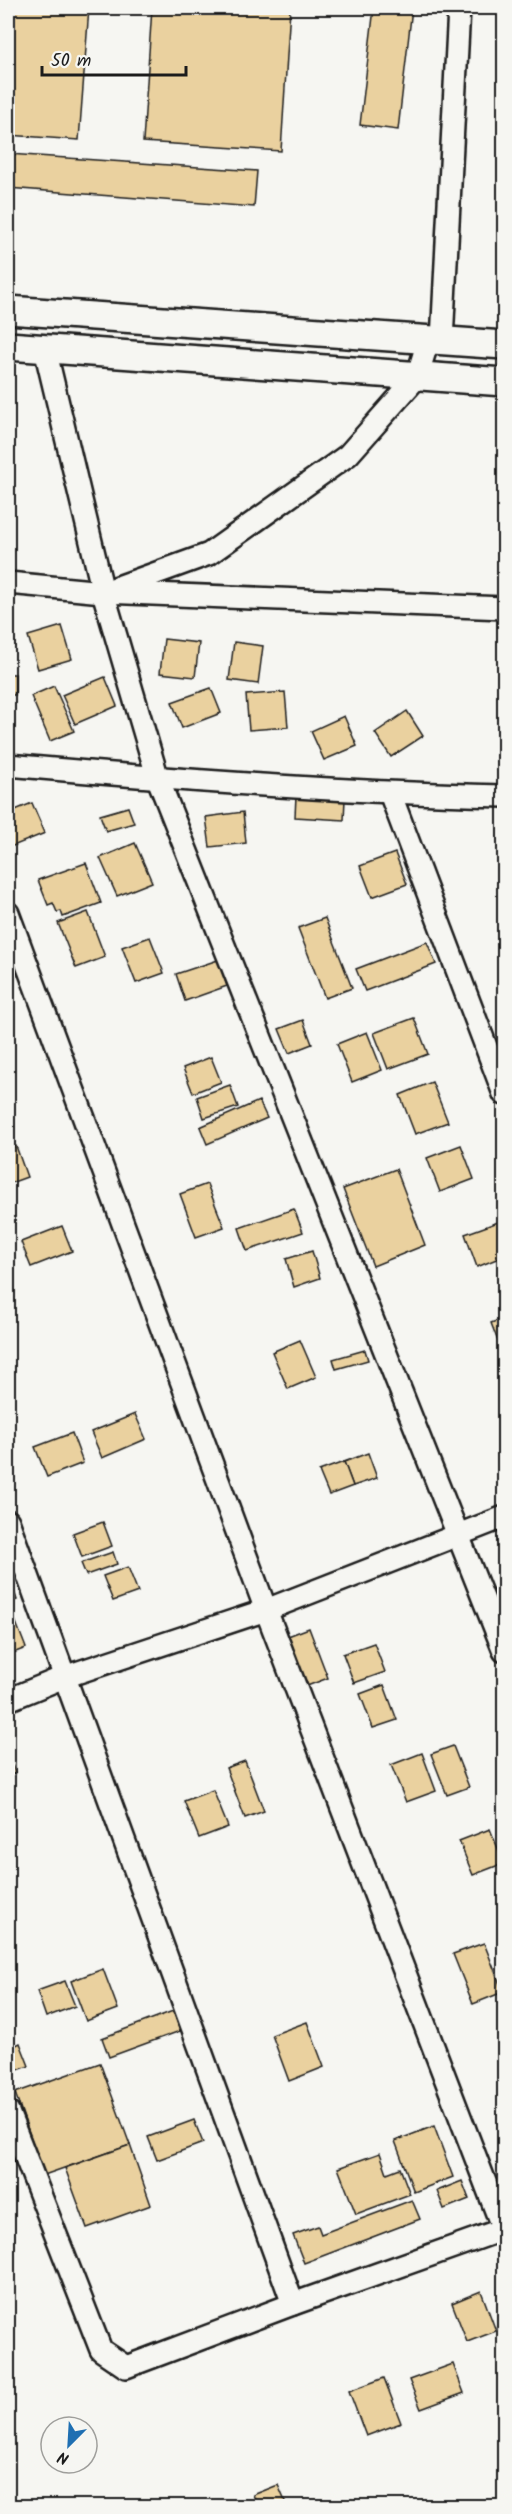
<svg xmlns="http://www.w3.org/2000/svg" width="512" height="2514" font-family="Kalam,sans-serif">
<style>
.building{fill:#ead19f;stroke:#1c1c1c;stroke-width:1.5}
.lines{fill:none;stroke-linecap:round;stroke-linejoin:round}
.minor-casing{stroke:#1c1c1c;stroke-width:26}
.major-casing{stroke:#1c1c1c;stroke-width:32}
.minor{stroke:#f6f6f2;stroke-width:21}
.major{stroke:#f6f6f2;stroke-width:27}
</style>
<rect width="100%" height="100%" fill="#f6f6f2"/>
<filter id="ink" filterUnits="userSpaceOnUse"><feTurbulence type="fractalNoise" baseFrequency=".0167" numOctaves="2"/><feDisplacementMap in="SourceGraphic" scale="12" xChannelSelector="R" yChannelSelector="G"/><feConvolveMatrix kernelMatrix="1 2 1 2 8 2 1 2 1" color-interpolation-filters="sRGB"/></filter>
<g filter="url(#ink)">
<g class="building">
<polygon points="8,8 89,8 79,140 8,135"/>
<polygon points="152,8 290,8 281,151 143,142"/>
<polygon points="374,8 412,8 398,130 360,125"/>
<polygon points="8,154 257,171 254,207 8,188"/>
<polygon points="62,626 72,659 38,669 28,636"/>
<polygon points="164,639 199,643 195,677 160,673"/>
<polygon points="234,642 263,646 258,684 229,680"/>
<rect x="8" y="674" width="7" height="21"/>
<polygon points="105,677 117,706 75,724 62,695"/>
<polygon points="54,686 74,731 50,741 31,696"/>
<polygon points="211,688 221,713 182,728 172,702"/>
<polygon points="285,692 288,727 249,730 246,695"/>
<polygon points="407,711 423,736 391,757 375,733"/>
<polygon points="344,716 357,746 324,760 311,731"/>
<polygon points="296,796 345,799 344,820 295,817"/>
<polygon points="32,803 45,833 8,848 8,813"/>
<polygon points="128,807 134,823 106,831 100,815"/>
<polygon points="243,812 246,843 210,847 206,817"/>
<polygon points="135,843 152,882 117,896 100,858"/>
<polygon points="395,853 407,884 372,897 360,866"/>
<polygon points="86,863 101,903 63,917 61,911 57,912 53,903 48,905 38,880"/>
<polygon points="88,912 105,957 76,968 58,923"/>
<polygon points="325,918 352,988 325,998 298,928"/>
<polygon points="150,937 164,973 136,983 122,947"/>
<polygon points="427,942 436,964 365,991 356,969"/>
<polygon points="218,960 227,986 185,1001 176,974"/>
<polygon points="414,1018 428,1054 388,1069 374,1033"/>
<polygon points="303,1020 312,1044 289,1053 279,1029"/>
<polygon points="367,1032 382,1070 352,1082 337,1044"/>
<polygon points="211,1057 221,1082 193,1093 183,1068"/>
<polygon points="432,1082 448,1122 415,1134 400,1095"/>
<polygon points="230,1085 238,1107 204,1118 197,1097"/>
<polygon points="259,1101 267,1118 207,1144 200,1127"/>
<polygon points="461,1145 474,1179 440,1192 427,1158"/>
<polygon points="16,1146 27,1177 8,1184 8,1149"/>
<polygon points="396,1169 425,1245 373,1266 343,1189"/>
<polygon points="207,1184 224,1227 196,1237 180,1194"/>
<polygon points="294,1209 303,1232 247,1251 239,1228"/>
<polygon points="501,1221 504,1230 504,1256 477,1267 465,1234"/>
<polygon points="62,1226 72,1251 31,1267 21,1242"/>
<polygon points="312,1251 320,1278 294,1287 286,1259"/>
<polygon points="504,1318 504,1357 491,1323"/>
<polygon points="300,1340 316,1377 288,1389 272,1352"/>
<polygon points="365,1350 368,1360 336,1369 333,1359"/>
<polygon points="135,1414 146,1439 102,1458 91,1432"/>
<polygon points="72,1433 83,1463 47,1477 35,1447"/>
<polygon points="368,1453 377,1478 353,1486 344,1462"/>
<polygon points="344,1462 353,1486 329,1495 319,1471"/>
<polygon points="103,1522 112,1546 82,1557 73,1533"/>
<polygon points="113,1552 117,1564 86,1575 81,1563"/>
<polygon points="128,1567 138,1592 113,1601 103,1576"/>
<polygon points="12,1585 17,1600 8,1603 8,1587"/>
<polygon points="15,1620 26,1648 8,1655 8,1623"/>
<polygon points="309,1628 328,1678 307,1686 288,1636"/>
<polygon points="374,1643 385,1672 354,1683 343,1654"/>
<polygon points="384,1685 397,1720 373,1728 360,1694"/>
<polygon points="453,1746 469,1787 447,1795 431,1754"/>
<polygon points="8,1753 15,1773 8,1776"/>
<polygon points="422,1753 436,1791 406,1802 391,1765"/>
<polygon points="245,1761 264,1811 245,1818 226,1768"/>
<polygon points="213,1790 228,1827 199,1838 184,1801"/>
<polygon points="490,1829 504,1863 473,1875 459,1841"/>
<polygon points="484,1943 503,1992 473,2004 453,1954"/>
<polygon points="103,1969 118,2009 86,2021 71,1981"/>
<polygon points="65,1981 75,2006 46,2017 37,1991"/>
<polygon points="173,2011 180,2031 109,2057 102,2038"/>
<polygon points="307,2022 324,2067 289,2081 272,2035"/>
<polygon points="20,2043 29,2066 12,2072 8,2059 8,2049"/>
<polygon points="100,2063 130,2145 44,2175 15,2093"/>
<polygon points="194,2120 203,2143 157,2160 148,2137"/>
<polygon points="434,2126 453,2177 414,2192 395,2141"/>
<polygon points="130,2145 151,2205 87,2228 65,2168"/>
<polygon points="380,2153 387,2173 400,2168 410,2194 356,2214 338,2168"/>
<polygon points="462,2181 469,2199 444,2209 437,2191"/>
<polygon points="412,2200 420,2219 304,2263 293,2235 318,2226 321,2234"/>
<polygon points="481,2291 496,2331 467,2342 452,2303"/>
<polygon points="453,2364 464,2393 421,2409 409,2380"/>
<polygon points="384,2378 401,2423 366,2436 349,2391"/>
<polygon points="278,2485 287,2506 258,2506 253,2495"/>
</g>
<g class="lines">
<g class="minor-casing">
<g id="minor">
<polyline points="442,341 459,8"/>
<polyline points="45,349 103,592 158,779 504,1651"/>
<polyline points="8,583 103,592 504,608"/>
<polyline points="115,588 209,554 348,455 417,377 428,341"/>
<path d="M 8,765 C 173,780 338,792 504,796"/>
<polyline points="390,793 504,1094"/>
<polyline points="8,913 266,1610 503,2229"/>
<polyline points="8,1521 293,2304"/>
<polyline points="8,1700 64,1677 266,1610 504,1517"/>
<polyline points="8,2112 101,2350 126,2367 293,2304 504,2229"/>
</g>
</g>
<g class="major-casing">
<g id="major">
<polyline points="8,310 504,345"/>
<polyline points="8,346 504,382"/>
</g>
</g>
<use href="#minor" class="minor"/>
<use href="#major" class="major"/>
</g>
</g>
<rect width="512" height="2514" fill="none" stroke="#f6f6f2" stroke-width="30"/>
<rect x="15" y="15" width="482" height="2484" fill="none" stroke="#1c1c1c" stroke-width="2" filter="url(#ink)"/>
<g transform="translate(69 2445) rotate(204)"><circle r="28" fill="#f6f6f2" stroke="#9f9f9c" stroke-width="1.5"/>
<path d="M0-4.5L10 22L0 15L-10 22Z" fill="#1f6fb2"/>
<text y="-9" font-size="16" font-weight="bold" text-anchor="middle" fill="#1c1c1c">N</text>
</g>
<path d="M42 66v9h144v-9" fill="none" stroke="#1c1c1c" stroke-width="3"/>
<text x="51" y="66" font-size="18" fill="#1c1c1c" stroke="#f6f6f2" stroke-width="4.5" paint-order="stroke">50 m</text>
</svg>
